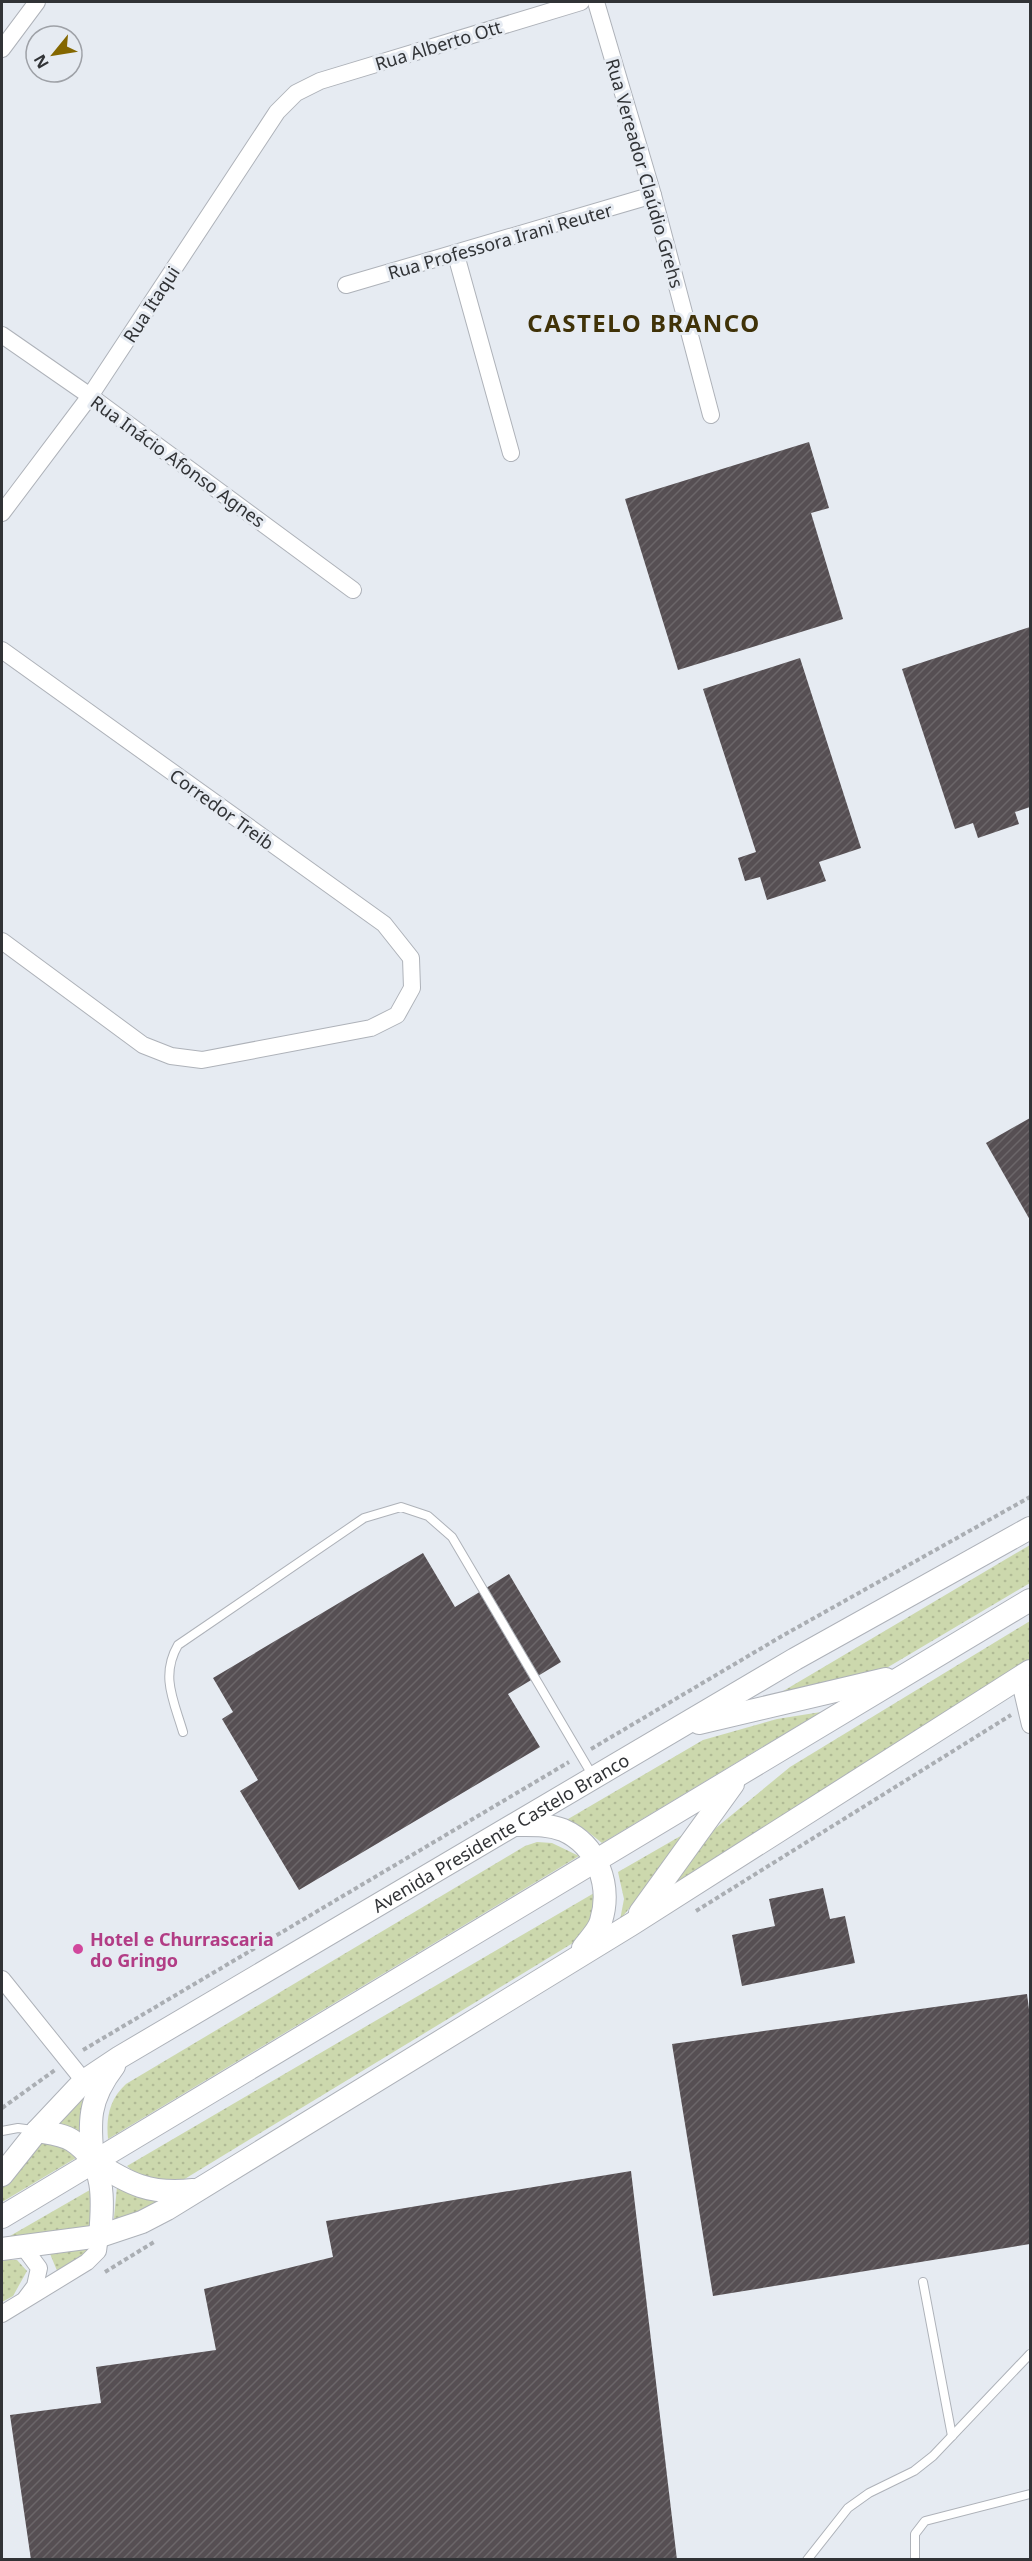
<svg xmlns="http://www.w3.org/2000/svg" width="1032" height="2561" font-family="'Noto Sans',sans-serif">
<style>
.grass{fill:url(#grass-dots)}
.building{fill:url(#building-hatch)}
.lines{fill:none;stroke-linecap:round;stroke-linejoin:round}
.service-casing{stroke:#aeb2b9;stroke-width:10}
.minor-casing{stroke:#aeb2b9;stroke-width:18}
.secondary-casing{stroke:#aeb2b9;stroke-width:24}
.path{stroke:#aaaeb3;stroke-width:4;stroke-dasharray:4.5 3;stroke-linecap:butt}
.service{stroke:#fff;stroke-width:8}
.minor{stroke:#fff;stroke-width:16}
.secondary{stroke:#fff;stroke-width:22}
.hotel-dot{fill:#d1479c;stroke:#e6ebf2;stroke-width:2}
.labels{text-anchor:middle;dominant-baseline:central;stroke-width:6;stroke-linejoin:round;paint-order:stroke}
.street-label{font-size:18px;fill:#313336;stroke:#e6ebf2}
.hotel-label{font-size:18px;font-weight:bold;fill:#b23c85;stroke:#e6ebf2;text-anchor:start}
.district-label{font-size:24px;font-weight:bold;letter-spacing:1.5px;fill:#403208;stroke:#e6ebf2}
</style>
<defs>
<pattern id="grass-dots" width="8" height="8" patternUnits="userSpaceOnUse" patternTransform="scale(1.5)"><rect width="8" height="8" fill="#ccd8ad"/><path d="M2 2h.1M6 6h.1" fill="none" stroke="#b0ba95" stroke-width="1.8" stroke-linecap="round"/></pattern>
<pattern id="building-hatch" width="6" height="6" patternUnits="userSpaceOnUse" patternTransform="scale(1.5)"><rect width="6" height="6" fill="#564f53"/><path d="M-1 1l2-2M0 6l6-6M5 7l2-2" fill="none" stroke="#6b6669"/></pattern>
</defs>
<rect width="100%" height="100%" fill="#e6ebf2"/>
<g class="grass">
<polygon points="1030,1545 1030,1583 873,1676 763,1703"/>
<polygon points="1030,1621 1030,1672 669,1890 711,1832 790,1767"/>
<polygon points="821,1712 602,1843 587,1831 563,1822 703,1740 777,1719"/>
<polygon points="691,1830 620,1920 624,1899 618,1872"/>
<path d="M 537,1842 L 552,1843 L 579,1856 L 108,2139 C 106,2117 109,2100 126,2084 L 525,1846 Z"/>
<path d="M 601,1889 L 586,1935 L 183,2180 C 166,2183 140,2179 127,2166 Z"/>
<polygon points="92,2087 85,2140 53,2125"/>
<polygon points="39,2140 65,2149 76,2158 2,2202 2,2189"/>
<polygon points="95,2187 94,2226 3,2240"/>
<polygon points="117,2187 168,2201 113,2228"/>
<polygon points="94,2247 58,2273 48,2249"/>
<polygon points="2,2260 17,2260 27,2271 13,2296 2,2302"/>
</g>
<g class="building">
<polygon points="809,442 829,508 811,513 843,619 678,670 625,499"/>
<polygon points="1030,627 1030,807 1015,812 1019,824 978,838 973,823 955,829 902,669"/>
<polygon points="800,658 861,848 819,862 826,881 767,900 760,877 745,881 738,858 756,852 703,689"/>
<polygon points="1030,1118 1030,1220 986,1143"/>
<polygon points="423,1553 455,1607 509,1574 561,1662 508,1694 540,1747 299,1890 240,1791 258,1780 222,1719 233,1712 213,1678"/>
<polygon points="823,1888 830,1919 845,1916 855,1963 742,1986 732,1935 775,1926 769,1899"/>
<polygon points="1027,1994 1030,2017 1030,2244 713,2296 672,2044"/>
<polygon points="631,2171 677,2560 31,2560 10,2415 101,2403 96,2367 216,2350 204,2289 333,2257 326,2221"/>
</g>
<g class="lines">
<g class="service-casing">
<g id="service">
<path d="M 183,1732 C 174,1701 160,1676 178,1645 L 364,1518 L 401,1507 L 428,1516 L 452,1537 L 594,1778"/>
<polyline points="2,2131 18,2128 33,2130"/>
<polyline points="923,2282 952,2436"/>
<polyline points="807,2560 848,2508 869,2493 914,2471 933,2456 1030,2354"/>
<polyline points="915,2560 915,2534 925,2521 1030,2494"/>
</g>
</g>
<g class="minor-casing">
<g id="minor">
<polyline points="596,2 653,195 711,415"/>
<polyline points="2,49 37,2"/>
<polyline points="456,255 511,453"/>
<polyline points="346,285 653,195"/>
<polyline points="2,335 90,396 353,590"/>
<polyline points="2,513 90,396 277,112 296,93 320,81 581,2"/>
<polyline points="2,650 384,924 411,958 412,988 397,1015 371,1028 202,1060 171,1056 143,1045 2,941"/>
<polyline points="1019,1678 1030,1725"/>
<polyline points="2,1979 84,2081"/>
<polyline points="22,2245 39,2268 35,2286 26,2298"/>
<polyline points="2,2314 87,2262 98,2251 100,2236"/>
</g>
</g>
<g class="secondary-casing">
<g id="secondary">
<polyline points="699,1723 886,1679"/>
<path d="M 516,1825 C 532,1825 548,1824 563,1830 C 597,1845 612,1885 601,1921 C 599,1930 589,1940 583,1948"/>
<polyline points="640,1913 733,1784"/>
<path d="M 114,2066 C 88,2100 89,2121 93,2161 C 129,2184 150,2195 193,2190"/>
<path d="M 37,2131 C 48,2133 63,2134 73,2141 C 107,2163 103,2202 100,2236"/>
<path id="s1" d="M 2,2175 L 37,2131 L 84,2081 L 120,2057 L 795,1659 L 1030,1528"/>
<polyline points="2,2217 1030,1600"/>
<polyline points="2,2249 100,2236 142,2222 167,2209 632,1924 1030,1671"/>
</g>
</g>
<g class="path">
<polyline points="591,1749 782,1636 1030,1497"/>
<polyline points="696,1911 1011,1715"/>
<polyline points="83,2050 569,1762"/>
<polyline points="2,2108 55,2070"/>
<polyline points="105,2272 154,2242"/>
</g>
<use href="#service" class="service"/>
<use href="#minor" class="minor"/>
<use href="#secondary" class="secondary"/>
</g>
<circle class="hotel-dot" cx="78" cy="1949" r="6"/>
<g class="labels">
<g class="street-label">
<text transform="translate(438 45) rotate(-17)">Rua Alberto Ott</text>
<text transform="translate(645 173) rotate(74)">Rua Vereador Claúdio Grehs</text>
<text transform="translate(500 241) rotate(-16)">Rua Professora Irani Reuter</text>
<text transform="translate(151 304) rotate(-57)">Rua Itaqui</text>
<text transform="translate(178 461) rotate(36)">Rua Inácio Afonso Agnes</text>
<text transform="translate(222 809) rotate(36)">Corredor Treib</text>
<text stroke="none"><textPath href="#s1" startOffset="610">Avenida Presidente Castelo Branco</textPath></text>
</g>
<g class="hotel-label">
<text x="90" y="1939">Hotel e Churrascaria<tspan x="90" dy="21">do Gringo</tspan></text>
</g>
<g class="district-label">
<text x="644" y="322">CASTELO BRANCO</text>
</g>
</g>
<rect width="1032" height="2561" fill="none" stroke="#313336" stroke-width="6"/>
<g transform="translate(54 54) rotate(240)"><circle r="28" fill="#e6ebf2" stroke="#9ea1a7" stroke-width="1.5"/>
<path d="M0-4.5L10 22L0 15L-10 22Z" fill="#846700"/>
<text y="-9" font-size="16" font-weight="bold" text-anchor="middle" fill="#313336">N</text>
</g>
</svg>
